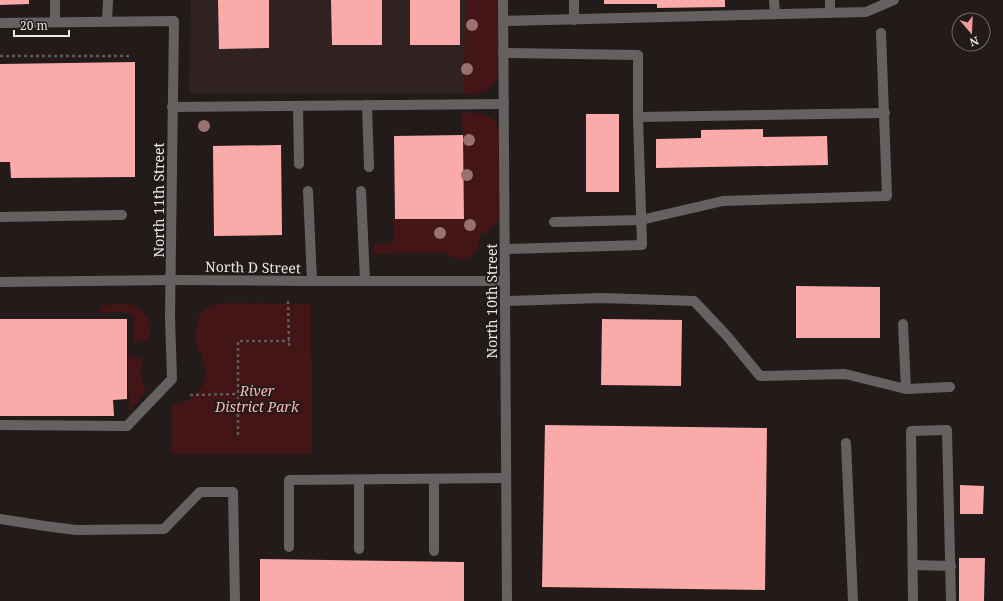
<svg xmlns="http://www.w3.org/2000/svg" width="1003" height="601" font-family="'Noto Serif',serif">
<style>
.built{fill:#312222}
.green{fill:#431517}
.building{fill:#f9aaa9}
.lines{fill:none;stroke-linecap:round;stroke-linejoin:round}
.path{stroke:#635b5b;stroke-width:2.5;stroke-dasharray:3 3;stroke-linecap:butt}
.minor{stroke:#666161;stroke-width:10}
.tree{fill:#997171}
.labels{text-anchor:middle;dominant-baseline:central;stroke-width:4;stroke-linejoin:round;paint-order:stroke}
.street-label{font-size:14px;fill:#ece6e6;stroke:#231a1a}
.park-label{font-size:14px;font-style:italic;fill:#f9b9b8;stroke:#231a1a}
</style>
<rect width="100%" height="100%" fill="#231a1a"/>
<polygon class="built" points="191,0 470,0 471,93 189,93"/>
<g class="green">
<path d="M 465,0 L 498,0 L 498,74 C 494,93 480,94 464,94 Z"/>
<path d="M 461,112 C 477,113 493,112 499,130 L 499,220 L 487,233 L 480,233 L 479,244 L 477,250 L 472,256 L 463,259 L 457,259 L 443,252 L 374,254 L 374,244 L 393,244 L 393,219 L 464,219 L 463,135 Z"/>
<path d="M 222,303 L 311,304 L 312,454 L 172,454 L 172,404 C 184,403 189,401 197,393 C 208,381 207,370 201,356 C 200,352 197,348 196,344 C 195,340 195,336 196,332 C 197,313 204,307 222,303 Z"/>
<path d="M 130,304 C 149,311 151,322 149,341 L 134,341 L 134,318 L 130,313 L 125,312 L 100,313 L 100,305 Z"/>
<path d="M 128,355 L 143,359 C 138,370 141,380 146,391 L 129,412 Z"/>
</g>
<g class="building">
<polygon points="0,0 29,0 29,4 0,5"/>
<polygon points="218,0 269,0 269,48 219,49"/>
<polygon points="331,0 382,0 382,45 332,45"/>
<rect x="410" y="0" width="50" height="45"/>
<polygon points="604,0 725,0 725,7 657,8 657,4 604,4"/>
<polygon points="135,62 135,177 11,178 10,162 0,162 0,64"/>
<rect x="586" y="114" width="33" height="78"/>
<polygon points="763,129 763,137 827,136 828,165 656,168 656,139 701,138 701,130"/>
<polygon points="463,135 464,219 395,219 394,136"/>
<polygon points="281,145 282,235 214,236 213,146"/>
<polygon points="796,286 880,287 880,338 796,338"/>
<polygon points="0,319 127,319 127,399 113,400 114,416 0,416"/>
<polygon points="602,319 682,320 681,386 601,385"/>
<polygon points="545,425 767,428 765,590 542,587"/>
<polygon points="960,485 984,486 983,514 960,514"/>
<polygon points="959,558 985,558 984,601 959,601"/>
<polygon points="260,559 464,562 464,601 260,601"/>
</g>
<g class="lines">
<g class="path">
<polyline points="0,56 129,56"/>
<polyline points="288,301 289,347"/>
<polyline points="190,395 238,394"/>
<polyline points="238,435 238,341 289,341"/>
</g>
<g class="minor">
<polyline points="503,0 507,601"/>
<polyline points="574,0 574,20"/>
<polyline points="774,0 775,14"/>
<polyline points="830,0 830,13"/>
<polyline points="503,21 866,12 894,0"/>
<polyline points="55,22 55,0"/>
<polyline points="107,22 108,0"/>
<polyline points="0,23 174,21 170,317 172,379 127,426 0,425"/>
<polyline points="503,53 638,55 638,117 642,245 505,249"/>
<polyline points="367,105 369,167"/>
<polyline points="298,106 299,164"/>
<polyline points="172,107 504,104"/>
<polyline points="638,117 885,113"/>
<polyline points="308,191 312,281"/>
<polyline points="361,191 365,281"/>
<polyline points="0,217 122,215"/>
<polyline points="554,222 641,220 723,201 887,196 881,33"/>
<polyline points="0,282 171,280 312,281 505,281"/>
<polyline points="505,301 602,298 694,301 727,336 760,376 845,374 906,389 950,387"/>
<polyline points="903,324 906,389"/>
<polyline points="846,443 853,601"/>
<polyline points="434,479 434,551"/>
<polyline points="359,480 359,549"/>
<polyline points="0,519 45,526 76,530 164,529 200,492 233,492 235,601"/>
<polyline points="289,547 289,480 506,478"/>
<polyline points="913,565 951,566"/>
<polyline points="913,601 911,431 947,430 951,601"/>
</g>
</g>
<g class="tree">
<circle cx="472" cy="25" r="6"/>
<circle cx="467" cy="69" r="6"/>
<circle cx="204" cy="126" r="6"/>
<circle cx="469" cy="140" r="6"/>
<circle cx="467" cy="175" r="6"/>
<circle cx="470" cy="225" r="6"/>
<circle cx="440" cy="233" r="6"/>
</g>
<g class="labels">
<g class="street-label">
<text transform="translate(158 200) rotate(-90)">North 11th Street</text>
<text transform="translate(253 267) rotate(1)">North D Street</text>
<text transform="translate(491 301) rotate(-90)">North 10th Street</text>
</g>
<g class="park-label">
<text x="257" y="390">River<tspan x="257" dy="16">District Park</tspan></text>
</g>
</g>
<g transform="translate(971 32) rotate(161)"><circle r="19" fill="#231a1a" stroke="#736c6c"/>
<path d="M0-3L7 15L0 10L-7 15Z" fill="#f59b9a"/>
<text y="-6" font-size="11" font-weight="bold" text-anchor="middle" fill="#ece6e6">N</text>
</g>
<path d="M14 30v6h55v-6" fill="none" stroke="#ece6e6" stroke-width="2"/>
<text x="20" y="30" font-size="12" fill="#ece6e6" stroke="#231a1a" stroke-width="3" paint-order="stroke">20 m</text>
</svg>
